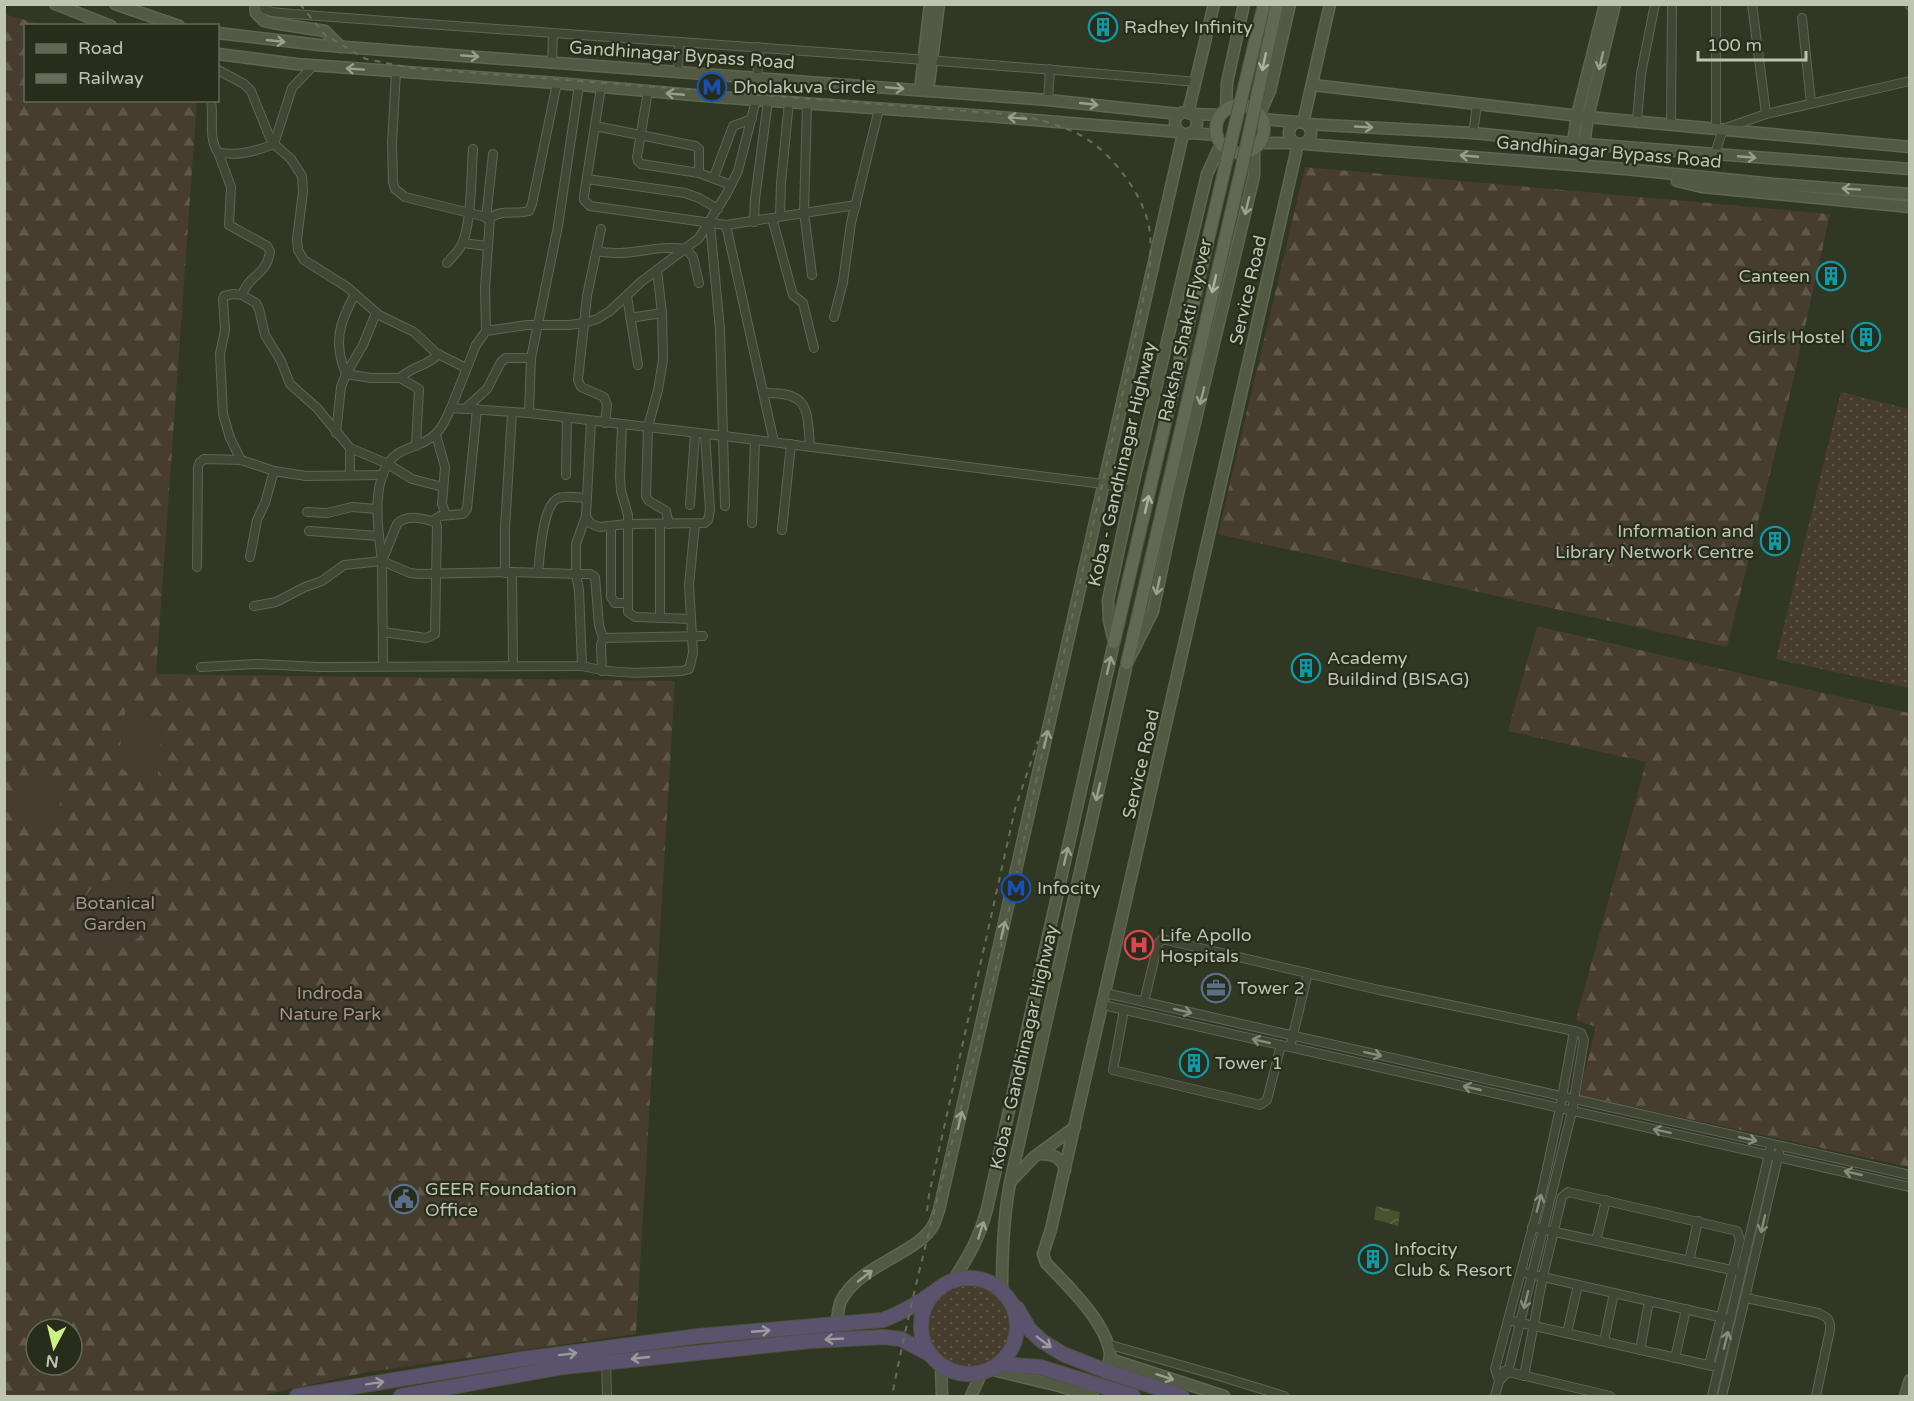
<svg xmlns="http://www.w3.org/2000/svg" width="1914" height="1401" font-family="'Varela Round',sans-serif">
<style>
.grass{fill:url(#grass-dots)}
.forest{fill:url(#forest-firs);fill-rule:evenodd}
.green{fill:#473d2f}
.water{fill:url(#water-waves)}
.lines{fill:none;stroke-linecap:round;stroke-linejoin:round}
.street-casing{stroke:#606553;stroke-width:10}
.secondary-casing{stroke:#606553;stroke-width:13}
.primary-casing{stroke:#4e5441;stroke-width:14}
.highway-casing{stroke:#4d5240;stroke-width:16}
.street{stroke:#424735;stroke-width:8}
.secondary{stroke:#525a43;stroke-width:10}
.primary{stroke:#616853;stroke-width:12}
.highway{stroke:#5b536d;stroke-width:14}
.rail{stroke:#676e57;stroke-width:2;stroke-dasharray:6 6;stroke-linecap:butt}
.primary-bridge-casing{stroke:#4e5441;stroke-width:14;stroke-linecap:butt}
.primary-bridge{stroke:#616853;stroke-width:12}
.oneway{stroke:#989f8a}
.oneway2{stroke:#abb29d}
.oneway3{stroke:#868c79}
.oneway4{stroke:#9b9c99}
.labels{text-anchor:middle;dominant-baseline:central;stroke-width:4.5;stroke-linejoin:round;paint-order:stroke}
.poi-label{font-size:18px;fill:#bdc4b0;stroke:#272c1b;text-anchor:start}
.street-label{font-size:18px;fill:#bdc4b0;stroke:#272c1b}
.park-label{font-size:18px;fill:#ae8e8f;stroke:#272c1b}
</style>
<defs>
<pattern id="grass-dots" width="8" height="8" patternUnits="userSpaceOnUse" patternTransform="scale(1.5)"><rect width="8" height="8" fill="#473d2f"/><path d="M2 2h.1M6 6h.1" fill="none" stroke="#60574b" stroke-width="1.8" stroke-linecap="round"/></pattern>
<pattern id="forest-firs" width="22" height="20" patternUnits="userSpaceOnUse" patternTransform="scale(1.5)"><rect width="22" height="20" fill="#473d2f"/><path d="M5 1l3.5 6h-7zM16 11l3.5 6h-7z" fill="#60574b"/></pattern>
<pattern id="water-waves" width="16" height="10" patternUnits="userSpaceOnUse" patternTransform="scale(1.5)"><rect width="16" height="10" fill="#47522e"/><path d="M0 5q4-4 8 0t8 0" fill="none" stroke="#60694a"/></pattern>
</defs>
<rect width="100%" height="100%" fill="#303722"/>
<g class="grass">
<polygon points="1841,392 1909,409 1909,688 1776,659"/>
<circle cx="969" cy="1328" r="42"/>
</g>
<g class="forest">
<path d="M 4,14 L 43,25 L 26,26 L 26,100 L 197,101 L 156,674 L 675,681 L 636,1334 L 368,1372 L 258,1396 L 5,1396 ZM 36,1329 L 72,1329 L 72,1365 L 36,1365 Z"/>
<polygon points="1305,167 1830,214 1793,381 1727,647 1218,534"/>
<polygon points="1537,626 1909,713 1909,1167 1579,1095 1596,1027 1576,1020 1646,762 1508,731"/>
</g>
<g class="green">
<polygon points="126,708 162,720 157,788 142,783 117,765"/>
<circle cx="36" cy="800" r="24"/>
<circle cx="115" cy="913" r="34"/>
</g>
<polygon class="water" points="1376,1206 1400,1212 1398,1226 1374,1219"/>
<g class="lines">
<g class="street-casing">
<g id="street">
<polyline points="1752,4 1766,114"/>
<polyline points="1909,4 1910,6"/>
<path d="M 255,6 L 272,12 L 292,14 C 593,37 895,55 1196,82"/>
<polyline points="1802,18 1811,103"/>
<polyline points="552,62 553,34"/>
<polyline points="218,70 244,84 251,91 270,138 274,144 291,159 302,176 303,192 297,239 298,250 304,260 347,287 379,315 414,332 436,353 466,368"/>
<polyline points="678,71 679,43"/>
<polyline points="396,72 392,143 393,182 395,189 405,197 490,218"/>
<polyline points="601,87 584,196 584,200 590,206 726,225 856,205"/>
<polyline points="648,91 637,157 638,161 641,164 699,173 731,185"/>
<path d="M 211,100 C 214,117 208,139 218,152 C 237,157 257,151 274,144 L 292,88 L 313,66"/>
<polyline points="1048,100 1050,69"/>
<polyline points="807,104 804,212 812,275"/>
<polyline points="1637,121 1641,74 1655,4"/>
<polyline points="1671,124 1672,4"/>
<polyline points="595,126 695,146 699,149 699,173"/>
<polyline points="1716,128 1716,4"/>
<polyline points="1473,133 1477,105"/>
<path d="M 218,152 L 231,187 L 229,225 L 267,246 L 270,251 C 267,276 249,274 242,295"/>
<polyline points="1715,154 1723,129 1766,114 1910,81"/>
<polyline points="714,177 733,126 752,119"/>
<polyline points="587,179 685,193 699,198 718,209"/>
<polyline points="780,216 781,183 789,102"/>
<polyline points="486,218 493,154"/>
<polyline points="772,218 793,295 803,303 814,348"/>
<polyline points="754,222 755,199 768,101"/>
<polyline points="710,224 720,330 725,506"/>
<polyline points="726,225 774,442"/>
<polyline points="601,229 587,296 578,380 581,387 604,397 607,405 605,423"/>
<polyline points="463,243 487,246"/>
<path d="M 597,251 C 629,258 654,244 686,249 L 693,257 L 699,283"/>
<path d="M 447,263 C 452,257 459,251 462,244 C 472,221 471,175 473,149"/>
<polyline points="657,270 662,313 663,360 658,390 648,427 646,496 649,501 666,511 669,524"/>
<path d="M 355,294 C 339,323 333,343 346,374 L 371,378 L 400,378 C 415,364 425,368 439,354"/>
<polyline points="627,296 638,365"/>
<polyline points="834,317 843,282 851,223 879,109"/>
<polyline points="630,318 662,313"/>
<path d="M 486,331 L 485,288 L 490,218 C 502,209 515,215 529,211 L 532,204 L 557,83"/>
<polyline points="400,378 419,389 416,446"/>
<path d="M 764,393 C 810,392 807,409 810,447"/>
<polyline points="451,408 476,345 486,331 527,325 569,325 584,323 597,319 610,311 641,282 699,238 727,193 738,171 756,100 759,47"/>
<polyline points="465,409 487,389 501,362 506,358 531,358"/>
<polyline points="529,413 531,358 558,226 579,85"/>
<polyline points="591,421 586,516 576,544 576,574 590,574 595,577 599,625 603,638"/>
<polyline points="622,424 620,477 621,491 628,515 628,612 635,617 691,619"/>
<polyline points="336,433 341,387 346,374 363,345 376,313"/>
<polyline points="436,435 445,467 442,504 446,515"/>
<polyline points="350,448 350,475"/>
<polyline points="241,460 230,438 223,414 220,354 225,330 223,299 224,296 233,294 242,295 256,303 259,309 265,335 281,361 290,384 317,408 350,448 388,464 412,479 443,487"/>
<polyline points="566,475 567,418"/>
<polyline points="690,505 695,433"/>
<polyline points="307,512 327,513 352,507 377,509"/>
<polyline points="586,516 590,523 599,527 628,524 705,523 708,520 710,510 705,434"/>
<polyline points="432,521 440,516 463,514 467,509 477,409"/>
<polyline points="752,523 755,440"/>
<polyline points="611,526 611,597 615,603 628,603"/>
<polyline points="782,530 791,444"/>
<polyline points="309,531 379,536"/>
<polyline points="250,557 257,520 265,503 274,471"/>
<polyline points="382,561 383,665"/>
<polyline points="197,567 198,467 200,462 204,459 241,460 274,471 306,476 383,475"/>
<polyline points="512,572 513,665"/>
<polyline points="505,573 505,529 512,412"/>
<path d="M 538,573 C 540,557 542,503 559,498 C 567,495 578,498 587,498"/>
<path d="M 254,606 L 276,602 L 305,587 L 322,581 L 344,565 L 382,561 L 397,524 C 406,514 425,518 436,523 L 437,527 L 435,634 L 426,638 L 383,632"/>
<polyline points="660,618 660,524"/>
<path d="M 582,666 C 619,675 645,673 682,671 L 689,669 L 693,653 L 689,585 L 695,524"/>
<path d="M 201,667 L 258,664 L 319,667 L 582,666 L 579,590 L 576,574 L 512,572 L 419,574 L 410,573 L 382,561 C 378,531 369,475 397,454 C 403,450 412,447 419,444 C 438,437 443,426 451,408 L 529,413 L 724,436 L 1103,484 L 1132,489"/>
<polyline points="602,671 601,645 603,638 703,636"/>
<polyline points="1105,993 1910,1175"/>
<polyline points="1144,1002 1158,944 1161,940 1166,940 1379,990 1574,1031 1560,1108 1541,1196 1495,1369 1499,1381"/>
<polyline points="1103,1005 1910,1187"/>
<polyline points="1124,1010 1113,1070 1260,1105 1267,1100 1281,1045"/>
<polyline points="1290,1047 1308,973"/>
<polyline points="1532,1227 1736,1271"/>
<polyline points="1596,1241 1606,1200"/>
<polyline points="1689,1261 1698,1221"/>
<polyline points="1521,1272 1724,1318"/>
<path d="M 1746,1298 L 1818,1313 C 1827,1317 1831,1319 1830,1330 L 1816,1396"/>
<polyline points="1508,1320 1712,1366"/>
<polyline points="1567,1333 1578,1285"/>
<polyline points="1604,1341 1614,1293"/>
<polyline points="1107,1344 1219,1376 1284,1396"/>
<polyline points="1640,1350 1649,1301"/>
<polyline points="1675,1358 1686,1309"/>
<polyline points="606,1362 607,1396"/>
<polyline points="1504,1371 1610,1396"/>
<polyline points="1524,1376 1543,1276 1562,1197 1568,1192 1737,1231 1740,1240 1709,1365"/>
<polyline points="1495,1396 1499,1381 1508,1372 1572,1111 1584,1040 1581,1033 1574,1031"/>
<polyline points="1712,1396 1770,1150"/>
<polyline points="1722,1396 1779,1153"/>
</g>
</g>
<g class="secondary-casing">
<g id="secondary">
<polyline points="55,4 111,26"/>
<polyline points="115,4 179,26"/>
<polyline points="255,4 256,13 264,21 273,23 325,31 341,47"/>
<polyline points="218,33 319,45 1048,100 1179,114"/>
<polyline points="218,54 296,64 557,83 716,97 987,116 1179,132"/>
<polyline points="1313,85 1588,117 1910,147"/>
<polyline points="920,90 930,4"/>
<polyline points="928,91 939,4"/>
<polyline points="1226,110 1227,83 1244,4"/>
<circle cx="1186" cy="123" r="11"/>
<polyline points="1188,113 1214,4"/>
<polyline points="1192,114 1221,115"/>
<polyline points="1259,115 1270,91 1290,4"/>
<polyline points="1261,119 1298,122"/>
<circle cx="1300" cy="133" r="11"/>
<polyline points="1303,123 1330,4"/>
<polyline points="1306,124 1473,133 1573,143 1910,169"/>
<polyline points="1190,133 1217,135"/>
<polyline points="1260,143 1295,143"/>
<polyline points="1573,143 1577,115 1605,4"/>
<polyline points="1305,144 1625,169 1774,184 1910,194"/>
<polyline points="1584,144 1588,117 1615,4"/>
<polyline points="1677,181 1702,187 1910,207"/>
<path d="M 1039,1154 C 1052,1154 1061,1156 1065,1170"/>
<polyline points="1011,1181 1034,1157 1075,1127"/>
<path d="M 953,1281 C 969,1255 979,1239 987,1209 L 1114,642 L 1109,620 L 1108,600 L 1132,489 L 1207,174 L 1221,144"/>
<path d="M 1002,1292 C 1002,1254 1003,1219 1010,1183 L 1127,663 L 1153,611 L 1177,498 L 1254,176 L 1254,149"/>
<path d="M 836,1324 C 838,1317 838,1307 841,1301 C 859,1264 919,1254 934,1224 C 936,1220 937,1214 939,1210 L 1183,134"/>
<polyline points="1110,1359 1224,1396"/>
<polyline points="941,1365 942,1396"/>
<polyline points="989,1369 1059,1386 1093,1396"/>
<path d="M 1106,1371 C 1108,1365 1110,1360 1110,1353 C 1105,1321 1068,1286 1046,1263 L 1043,1254 L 1051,1229 L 1298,144"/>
<polyline points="971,1396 982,1372"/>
<polyline points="1905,1396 1910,1380"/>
</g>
</g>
<g class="primary-casing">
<g id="primary">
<circle cx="1240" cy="129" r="24"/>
<polyline points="1114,642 1226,163"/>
<polyline points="1127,663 1242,166"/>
</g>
</g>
<g class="highway-casing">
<g id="highway">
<circle cx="969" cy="1326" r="48"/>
<polyline points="1017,1308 1030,1330 1042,1341 1063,1354 1106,1371 1182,1396"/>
<polyline points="1000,1364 1040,1367 1133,1396"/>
<path d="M 297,1396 L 523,1359 L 699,1336 L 883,1320 C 904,1312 921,1302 940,1288"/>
<polyline points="401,1396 563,1367 810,1341 884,1337 901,1339 931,1355"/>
</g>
</g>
<use href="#street" class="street"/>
<use href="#secondary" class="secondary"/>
<use href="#primary" class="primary"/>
<use href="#highway" class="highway"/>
<g class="rail">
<path d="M 300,4 L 325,35 L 366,59 L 412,68 L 1019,115 C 1040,120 1061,125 1080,135 C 1109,150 1140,190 1148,222 C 1152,239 1151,259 1148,277 C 1117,424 1082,570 1050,716 C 1031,803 1014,890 994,976 C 961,1116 919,1255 892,1396"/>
<polyline points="927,1211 929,1195 1015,809 1038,741"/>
</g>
<g class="primary-bridge-casing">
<g id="primary-bridge">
<polyline points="1226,163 1264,4"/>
<polyline points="1242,166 1277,4"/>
</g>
</g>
<use href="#primary-bridge" class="primary-bridge"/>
</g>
<defs><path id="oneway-shaft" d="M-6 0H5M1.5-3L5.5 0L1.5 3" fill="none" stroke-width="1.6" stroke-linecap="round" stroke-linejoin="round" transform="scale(1.5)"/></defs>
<g class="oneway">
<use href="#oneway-shaft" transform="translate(276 41) rotate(6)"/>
<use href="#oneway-shaft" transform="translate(470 56) rotate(4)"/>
<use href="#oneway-shaft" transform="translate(1601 61) rotate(103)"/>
<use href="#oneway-shaft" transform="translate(355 69) rotate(-176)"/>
<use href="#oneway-shaft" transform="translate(895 88) rotate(5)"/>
<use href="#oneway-shaft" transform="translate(675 94) rotate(-175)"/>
<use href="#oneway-shaft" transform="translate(1089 104) rotate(6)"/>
<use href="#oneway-shaft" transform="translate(1017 118) rotate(-175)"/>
<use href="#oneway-shaft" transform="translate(1364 127) rotate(3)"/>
<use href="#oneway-shaft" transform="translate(1469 156) rotate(-175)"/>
<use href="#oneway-shaft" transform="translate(1747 157) rotate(5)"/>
<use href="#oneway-shaft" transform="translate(1851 189) rotate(-176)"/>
<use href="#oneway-shaft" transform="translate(1247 206) rotate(104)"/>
<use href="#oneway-shaft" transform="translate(1202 396) rotate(104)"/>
<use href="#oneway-shaft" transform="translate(1158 586) rotate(102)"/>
<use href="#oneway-shaft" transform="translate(1109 665) rotate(-77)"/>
<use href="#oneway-shaft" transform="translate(1046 739) rotate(-77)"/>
<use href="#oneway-shaft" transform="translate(1098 792) rotate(103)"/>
<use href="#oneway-shaft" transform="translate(1066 856) rotate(-77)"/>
<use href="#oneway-shaft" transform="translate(1003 930) rotate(-77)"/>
<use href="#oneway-shaft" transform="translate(960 1120) rotate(-76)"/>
<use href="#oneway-shaft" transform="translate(981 1230) rotate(-72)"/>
<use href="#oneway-shaft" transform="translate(865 1276) rotate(-38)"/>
<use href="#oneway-shaft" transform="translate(1165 1377) rotate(18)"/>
</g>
<g class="oneway2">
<use href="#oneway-shaft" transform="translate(1264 62) rotate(102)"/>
<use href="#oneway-shaft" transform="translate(1214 284) rotate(103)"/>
<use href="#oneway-shaft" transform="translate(1147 504) rotate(-77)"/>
</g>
<g class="oneway3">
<use href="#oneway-shaft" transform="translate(1183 1011) rotate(13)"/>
<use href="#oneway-shaft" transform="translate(1261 1041) rotate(-167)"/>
<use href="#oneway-shaft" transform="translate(1373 1054) rotate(13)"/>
<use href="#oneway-shaft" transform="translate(1472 1088) rotate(-167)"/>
<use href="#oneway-shaft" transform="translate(1662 1131) rotate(-168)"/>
<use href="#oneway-shaft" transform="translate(1748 1139) rotate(13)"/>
<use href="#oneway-shaft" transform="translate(1853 1173) rotate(-167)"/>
<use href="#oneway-shaft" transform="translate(1539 1203) rotate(-75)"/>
<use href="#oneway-shaft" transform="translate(1763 1224) rotate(103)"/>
<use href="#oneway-shaft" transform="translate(1526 1300) rotate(104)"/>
<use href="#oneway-shaft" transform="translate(1726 1340) rotate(-76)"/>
</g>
<g class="oneway4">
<use href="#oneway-shaft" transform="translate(761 1331) rotate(-5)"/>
<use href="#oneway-shaft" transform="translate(834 1339) rotate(177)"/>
<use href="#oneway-shaft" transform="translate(1044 1342) rotate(37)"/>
<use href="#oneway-shaft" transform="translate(568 1354) rotate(-7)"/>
<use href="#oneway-shaft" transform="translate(640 1358) rotate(174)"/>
<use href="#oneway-shaft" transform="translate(375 1383) rotate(-9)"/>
</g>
<defs>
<g id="building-ring" transform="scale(1.5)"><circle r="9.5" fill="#272c1b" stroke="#0f9aa8" stroke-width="1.5"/><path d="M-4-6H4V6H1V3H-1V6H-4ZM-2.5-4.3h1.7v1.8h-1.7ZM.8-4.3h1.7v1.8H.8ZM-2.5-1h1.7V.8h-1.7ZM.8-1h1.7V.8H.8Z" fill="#0f9aa8"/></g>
<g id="metro-ring" transform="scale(1.5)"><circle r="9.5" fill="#272c1b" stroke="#1a4fb4" stroke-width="1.5"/><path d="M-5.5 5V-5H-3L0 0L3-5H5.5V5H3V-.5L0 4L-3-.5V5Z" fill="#1a4fb4"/></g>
<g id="hospital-ring" transform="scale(1.5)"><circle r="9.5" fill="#272c1b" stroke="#e0444e" stroke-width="1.5"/><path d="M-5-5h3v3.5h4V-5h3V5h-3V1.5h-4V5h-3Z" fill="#e0444e"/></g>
<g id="office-ring" transform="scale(1.5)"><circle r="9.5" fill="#272c1b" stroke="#5c6f8a" stroke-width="1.5"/><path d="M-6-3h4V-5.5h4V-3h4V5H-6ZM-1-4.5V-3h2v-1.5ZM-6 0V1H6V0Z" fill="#5c6f8a"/></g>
<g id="civic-ring" transform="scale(1.5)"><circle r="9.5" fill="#272c1b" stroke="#5c6f8a" stroke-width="1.5"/><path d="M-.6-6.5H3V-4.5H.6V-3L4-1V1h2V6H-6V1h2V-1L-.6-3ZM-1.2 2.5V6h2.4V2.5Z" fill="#5c6f8a"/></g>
</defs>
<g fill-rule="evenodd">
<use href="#building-ring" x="1103" y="27"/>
<use href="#metro-ring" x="712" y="87"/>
<use href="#building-ring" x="1831" y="276"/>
<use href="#building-ring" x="1866" y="337"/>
<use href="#building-ring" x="1775" y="541"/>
<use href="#building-ring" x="1306" y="668"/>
<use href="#metro-ring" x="1016" y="888"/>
<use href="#hospital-ring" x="1139" y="945"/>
<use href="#office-ring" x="1216" y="988"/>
<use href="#building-ring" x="1194" y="1063"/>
<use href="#civic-ring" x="404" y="1199"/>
<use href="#building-ring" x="1373" y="1259"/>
</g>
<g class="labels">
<g class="poi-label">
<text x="1124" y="27">Radhey Infinity</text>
<text x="733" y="87">Dholakuva Circle</text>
<text x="1810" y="276" text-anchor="end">Canteen</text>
<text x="1845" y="337" text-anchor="end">Girls Hostel</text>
<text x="1754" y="531" text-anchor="end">Information and<tspan x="1754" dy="21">Library Network Centre</tspan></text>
<text x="1327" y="658">Academy<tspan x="1327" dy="21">Buildind (BISAG)</tspan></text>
<text x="1037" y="888">Infocity</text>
<text x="1160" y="935">Life Apollo<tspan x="1160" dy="21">Hospitals</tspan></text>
<text x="1237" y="988">Tower 2</text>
<text x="1215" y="1063">Tower 1</text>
<text x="425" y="1189">GEER Foundation<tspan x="425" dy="21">Office</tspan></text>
<text x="1394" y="1249">Infocity<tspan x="1394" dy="21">Club &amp; Resort</tspan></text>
</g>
<g class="street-label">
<text transform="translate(682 55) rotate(4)">Gandhinagar Bypass Road</text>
<text transform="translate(1609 152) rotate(5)">Gandhinagar Bypass Road</text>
<text transform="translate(1248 290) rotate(-77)">Service Road</text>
<text transform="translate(1185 330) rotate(-77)">Raksha Shakti Flyover</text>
<text transform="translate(1122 464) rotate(-77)">Koba - Gandhinagar Highway</text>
<text transform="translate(1141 764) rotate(-77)">Service Road</text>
<text transform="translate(1024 1047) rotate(-77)">Koba - Gandhinagar Highway</text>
</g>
<g class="park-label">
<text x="115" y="903">Botanical<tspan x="115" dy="21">Garden</tspan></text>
<text x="330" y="993">Indroda<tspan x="330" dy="21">Nature Park</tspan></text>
</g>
</g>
<rect width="1914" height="1401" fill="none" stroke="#bdc4b0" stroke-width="12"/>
<rect x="24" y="24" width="195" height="78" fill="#272c1b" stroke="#636957" stroke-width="1.5"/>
<rect x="36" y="44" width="30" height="9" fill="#616853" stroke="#636957" stroke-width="1.5"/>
<text x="78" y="54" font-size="18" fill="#bdc4b0">Road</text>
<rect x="36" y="74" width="30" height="9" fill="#676e57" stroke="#636957" stroke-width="1.5"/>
<text x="78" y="84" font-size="18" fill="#bdc4b0">Railway</text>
<g transform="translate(54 1347) rotate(187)"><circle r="28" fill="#272c1b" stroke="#636957" stroke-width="1.5"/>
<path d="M0-4.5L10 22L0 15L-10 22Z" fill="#cdf187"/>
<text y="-9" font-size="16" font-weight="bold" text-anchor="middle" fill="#bdc4b0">N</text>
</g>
<path d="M1698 51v9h108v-9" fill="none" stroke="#bdc4b0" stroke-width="3"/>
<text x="1707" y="51" font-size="18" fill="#bdc4b0" stroke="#272c1b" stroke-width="4.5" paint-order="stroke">100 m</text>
</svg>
